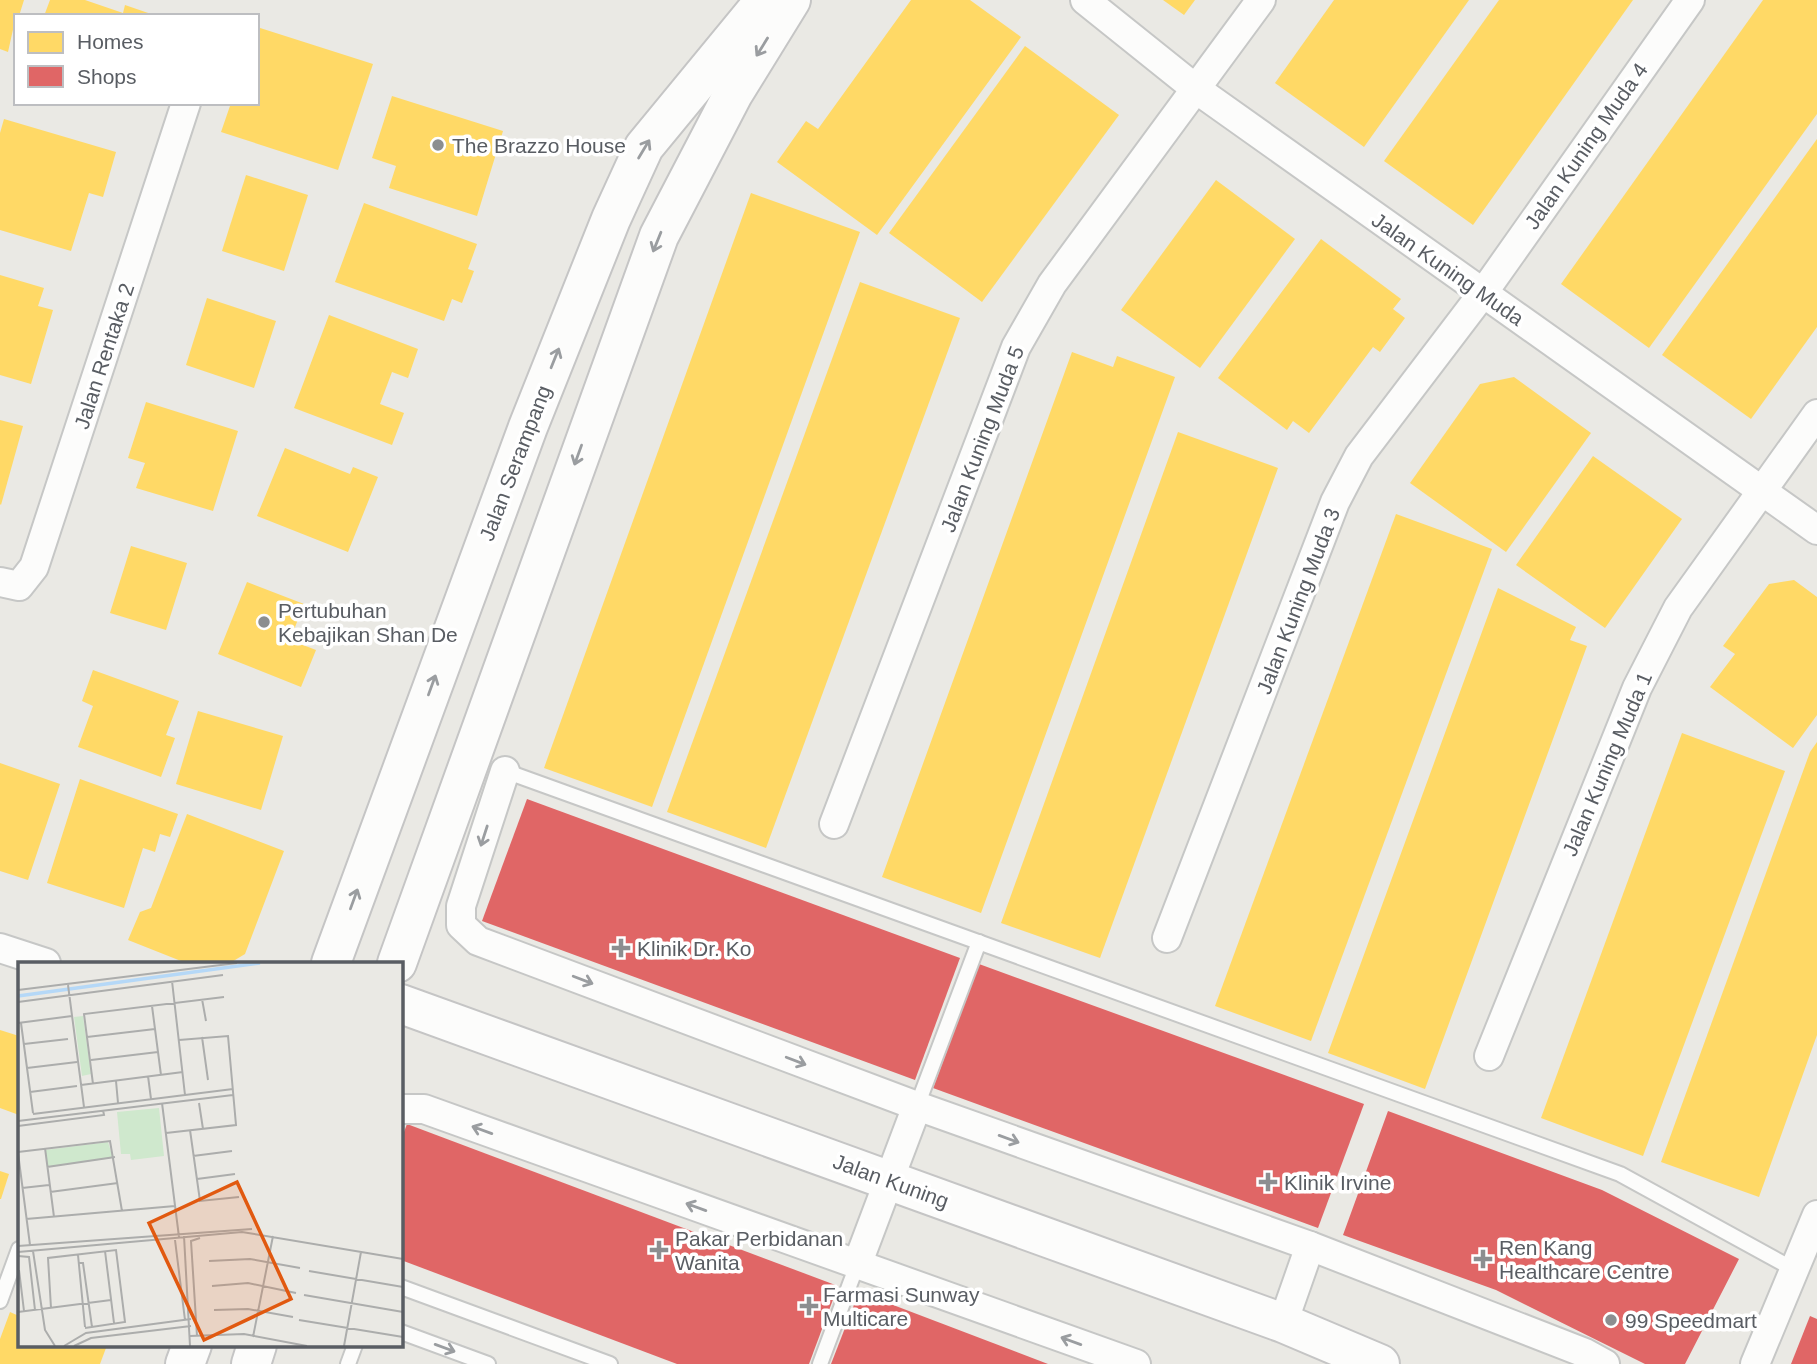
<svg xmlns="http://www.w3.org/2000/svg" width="1817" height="1364" font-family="Helvetica,sans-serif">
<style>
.homes{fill:#ffd966}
.shops{fill:#e06666}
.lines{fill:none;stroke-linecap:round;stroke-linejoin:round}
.lane-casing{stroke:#c6c7c6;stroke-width:18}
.street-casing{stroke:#c6c7c6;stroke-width:32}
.secondary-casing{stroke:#c5c5c5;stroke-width:42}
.lane{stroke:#fcfcfb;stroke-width:14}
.street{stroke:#fcfcfb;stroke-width:28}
.secondary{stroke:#fcfcfb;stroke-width:38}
.oneway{stroke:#9a9da0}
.poi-dot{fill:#8c8e90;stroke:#fff;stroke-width:2.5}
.labels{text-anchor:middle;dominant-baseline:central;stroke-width:7;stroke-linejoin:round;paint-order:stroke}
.poi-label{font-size:21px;fill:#595d63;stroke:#fff;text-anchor:start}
.street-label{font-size:21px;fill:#595d63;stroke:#fff}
.inset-river{fill:none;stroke:#b5d8f7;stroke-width:3.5}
.inset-road{fill:none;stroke:#acadac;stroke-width:2}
.view{fill:#e15910;fill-opacity:0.15;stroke:#e15910;stroke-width:3.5}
.inset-edge{fill:none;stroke:#595d63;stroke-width:3.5}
</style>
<rect width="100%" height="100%" fill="#eae9e4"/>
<g class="homes">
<polygon points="0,0 24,0 19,16 16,16 8,52 0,49"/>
<polygon points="50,0 85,0 123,13 125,5 154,15 44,16"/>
<polygon points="911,0 970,0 1021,37 877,235 777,162 806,121 818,129"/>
<polygon points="1163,0 1195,0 1184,15"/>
<polygon points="1334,0 1469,0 1364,147 1275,83"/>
<polygon points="1499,0 1633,0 1473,225 1384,161"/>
<polygon points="1763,0 1817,0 1817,114 1649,348 1561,284"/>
<polygon points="257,27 373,64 338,170 221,132 231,103 257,103"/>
<polygon points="1025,46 1119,115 982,302 889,233"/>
<polygon points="392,96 503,131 477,216 389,188 396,166 372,158"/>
<polygon points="4,119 116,152 103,197 89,193 71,251 0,230 0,133"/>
<polygon points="1817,139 1817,327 1751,419 1662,355"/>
<polygon points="246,175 308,195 284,271 222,251"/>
<polygon points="1216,180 1295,239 1200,368 1121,310"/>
<polygon points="751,193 860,232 652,807 544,768"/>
<polygon points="364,203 477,244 468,269 474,271 462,303 452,299 444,321 335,282"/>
<polygon points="1321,239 1401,299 1393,309 1405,318 1380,352 1373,347 1309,433 1293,421 1287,430 1218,378"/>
<polygon points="0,275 44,288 38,306 53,310 31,384 0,375"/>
<polygon points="860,282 960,318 766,848 667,812"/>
<polygon points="207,298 276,321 254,388 186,365"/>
<polygon points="329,315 418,349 408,378 392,372 380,404 404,413 392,445 294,408"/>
<polygon points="1072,352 1113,367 1117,356 1175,377 981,913 882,877"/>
<polygon points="1514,377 1591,433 1506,552 1410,483 1480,384"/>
<polygon points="146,402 238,431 213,511 136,488 145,463 128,458"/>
<polygon points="0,420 23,426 1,505 0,504"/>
<polygon points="1178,432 1278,468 1100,958 1001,923"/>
<polygon points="285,448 350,474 353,467 378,477 348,552 257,516"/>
<polygon points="1593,456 1682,519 1605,628 1516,565"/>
<polygon points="1396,514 1492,549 1311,1041 1215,1006"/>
<polygon points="131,546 187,563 166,630 110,613"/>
<polygon points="1794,580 1817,597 1817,715 1793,748 1710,687 1735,654 1723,646 1769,584"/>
<polygon points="247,582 304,604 290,640 316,650 301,687 218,654"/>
<polygon points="1498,588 1576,627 1570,640 1587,646 1425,1089 1328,1053"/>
<polygon points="93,670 179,701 166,735 175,738 161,777 78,747 93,706 82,701"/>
<polygon points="198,711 283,736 261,810 176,784"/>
<polygon points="1682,733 1785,771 1643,1156 1541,1118"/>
<polygon points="1817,742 1817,1035 1759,1197 1661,1162 1810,752"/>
<polygon points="0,763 60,784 28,880 0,871"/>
<polygon points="80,779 178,814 170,837 160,834 155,852 143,848 124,908 47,883"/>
<polygon points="187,814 284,851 245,954 230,963 186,963 128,940 140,912 151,908"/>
<polygon points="0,1030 19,1036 19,1115 0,1108"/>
<polygon points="0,1171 9,1174 1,1199 0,1199"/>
<polygon points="10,1312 19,1316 19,1345 98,1345 106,1348 100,1364 0,1364 0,1339"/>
</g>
<g class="shops">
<polygon points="527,799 960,958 915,1080 482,921"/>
<polygon points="979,964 1364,1104 1318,1228 933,1088"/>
<polygon points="1388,1111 1602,1190 1739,1259 1685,1364 1645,1364 1496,1290 1343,1235"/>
<polygon points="407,1124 838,1286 809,1364 677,1364 401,1260 401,1140"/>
<polygon points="859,1292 1048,1364 831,1364"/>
<polygon points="1810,1316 1817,1319 1817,1364 1791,1364"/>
</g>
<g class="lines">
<g class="lane-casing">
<g id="lane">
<polyline points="505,771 1620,1174 1795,1270"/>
<polyline points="917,1106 979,942"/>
<polyline points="401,1287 610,1364"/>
<polyline points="0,1301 19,1249"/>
<polyline points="401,1332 488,1364"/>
<polyline points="348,1364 355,1345"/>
<polyline points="820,1364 857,1265"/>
</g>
</g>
<g class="street-casing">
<g id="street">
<polyline points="1085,0 1196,89 1817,530"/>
<polyline points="0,582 19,586 34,567 186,103"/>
<polyline points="505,771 461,906 461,925 478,941 917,1106 1310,1246 1585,1353 1605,1364"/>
<polyline points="834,824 1016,347 1052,284 1261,0"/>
<polyline points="1167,938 1335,502 1359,456 1483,293 1690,0"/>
<polyline points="0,948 46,963"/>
<polyline points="1489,1056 1637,688 1678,608 1817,414"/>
<polyline points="401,1109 424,1109 1136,1364"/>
<polyline points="857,1265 917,1106"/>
<polyline points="1283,1323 1310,1246"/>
<polyline points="1755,1364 1817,1215"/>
</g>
</g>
<g class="secondary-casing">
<g id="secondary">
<polyline points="331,963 528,427 611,219 644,147 765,0"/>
<polyline points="397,963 659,236 733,94 791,0"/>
<polyline points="401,1004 1283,1323 1380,1364"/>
<polyline points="185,1364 192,1345"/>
<polyline points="251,1364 257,1345"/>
</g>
</g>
<use href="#lane" class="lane"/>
<use href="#street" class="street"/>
<use href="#secondary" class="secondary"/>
</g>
<defs><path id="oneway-shaft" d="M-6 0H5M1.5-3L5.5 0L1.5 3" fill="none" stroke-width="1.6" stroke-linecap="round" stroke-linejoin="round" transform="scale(1.75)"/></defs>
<g class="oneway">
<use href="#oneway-shaft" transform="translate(762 47) rotate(122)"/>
<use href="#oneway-shaft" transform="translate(644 149) rotate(-59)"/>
<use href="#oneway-shaft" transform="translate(657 242) rotate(112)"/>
<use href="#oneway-shaft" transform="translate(555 358) rotate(-68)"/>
<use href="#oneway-shaft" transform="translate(578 455) rotate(110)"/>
<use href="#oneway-shaft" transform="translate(432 685) rotate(-70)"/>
<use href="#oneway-shaft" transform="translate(484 836) rotate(108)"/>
<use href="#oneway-shaft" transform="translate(354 899) rotate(-70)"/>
<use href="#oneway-shaft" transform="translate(583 980) rotate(21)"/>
<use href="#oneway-shaft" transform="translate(796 1061) rotate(21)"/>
<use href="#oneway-shaft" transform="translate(482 1130) rotate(-160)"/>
<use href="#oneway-shaft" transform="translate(1009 1139) rotate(20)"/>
<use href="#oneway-shaft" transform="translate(696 1207) rotate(-160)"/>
<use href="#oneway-shaft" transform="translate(1071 1341) rotate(-160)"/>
<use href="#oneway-shaft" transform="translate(445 1348) rotate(20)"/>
</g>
<g class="poi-dot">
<circle cx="438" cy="145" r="7"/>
<circle cx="264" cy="622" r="7"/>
<path d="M617.5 937.5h7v7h7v7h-7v7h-7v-7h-7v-7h7z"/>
<path d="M1264.5 1171.5h7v7h7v7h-7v7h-7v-7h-7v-7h7z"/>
<path d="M655.5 1239.5h7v7h7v7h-7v7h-7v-7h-7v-7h7z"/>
<path d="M1479.5 1248.5h7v7h7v7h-7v7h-7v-7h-7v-7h7z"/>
<path d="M805.5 1295.5h7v7h7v7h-7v7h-7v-7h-7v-7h7z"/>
<circle cx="1611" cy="1320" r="7"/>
</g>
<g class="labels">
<g class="poi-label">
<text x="452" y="145">The Brazzo House</text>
<text x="278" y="610">Pertubuhan<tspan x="278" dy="24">Kebajikan Shan De</tspan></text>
<text x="637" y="948">Klinik Dr. Ko</text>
<text x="1284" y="1182">Klinik Irvine</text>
<text x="675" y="1238">Pakar Perbidanan<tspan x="675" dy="24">Wanita</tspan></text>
<text x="1499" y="1247">Ren Kang<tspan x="1499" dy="24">Healthcare Centre</tspan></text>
<text x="823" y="1294">Farmasi Sunway<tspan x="823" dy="24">Multicare</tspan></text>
<text x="1625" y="1320">99 Speedmart</text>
</g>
<g class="street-label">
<text transform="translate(1586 146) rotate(-55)">Jalan Kuning Muda 4</text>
<text transform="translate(1448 269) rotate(35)">Jalan Kuning Muda</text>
<text transform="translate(104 356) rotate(-72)">Jalan Rentaka 2</text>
<text transform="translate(982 439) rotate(-69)">Jalan Kuning Muda 5</text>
<text transform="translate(515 463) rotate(-69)">Jalan Serampang</text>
<text transform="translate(1298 601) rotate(-69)">Jalan Kuning Muda 3</text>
<text transform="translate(1607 764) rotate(-67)">Jalan Kuning Muda 1</text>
<text transform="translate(891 1181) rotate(20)">Jalan Kuning</text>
</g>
</g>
<g transform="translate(18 962)">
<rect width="385" height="385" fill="#eae9e4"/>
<path d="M 65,54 L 73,112 L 64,114 L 56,55 ZM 141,146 L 146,194 L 113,198 L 112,192 L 103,192 L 99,150 ZM 90,180 L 95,196 L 29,205 L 27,188 Z" fill="#cfe8cd"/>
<path class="inset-river" d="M 0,34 L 242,1"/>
<path class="inset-road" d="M 154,19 L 167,133M 50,23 L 66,145M 0,28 L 219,1M 184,37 L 188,59M 0,40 L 205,13M 134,44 L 143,113M 0,61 L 54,54M 3,61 L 15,151M 69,75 L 137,67M 184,75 L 190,118M 6,82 L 50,77M 73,98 L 140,90M 9,106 L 59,100M 130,114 L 133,137M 98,119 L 100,141M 75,122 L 66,52 L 206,35M 63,123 L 165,110M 12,130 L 59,124M 144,141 L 161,275M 181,141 L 185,167M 15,152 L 215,127M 0,159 L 215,133M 0,164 L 86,153 L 85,148M 172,168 L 182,239 L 221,235M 148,171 L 218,163 L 210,74 L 161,78M 27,186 L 36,255M 0,190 L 92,179 L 104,249M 0,191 L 12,283M 175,194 L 214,189M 29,205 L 97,195M 179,217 L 217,212M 4,226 L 31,223M 32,230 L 100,221M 8,257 L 157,244M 166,274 L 172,384M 157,278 L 167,358M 0,284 L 234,267M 15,289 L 27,368 L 37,384M 87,289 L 96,361M 0,290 L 224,270 L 385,297M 60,293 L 67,365M 0,294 L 11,295 L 17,348M 191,299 L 232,297 L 282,306M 61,301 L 65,301 L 74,365M 1,308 L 6,349M 291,309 L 385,325M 194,324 L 230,321 L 278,331M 286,333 L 385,350M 33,346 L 30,296 L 98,288 L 107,360 L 67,366M 196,348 L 230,347 L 275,355M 0,350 L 93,338M 281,358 L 385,375M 172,374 L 226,372 L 289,384M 179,374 L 173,279 L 182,276M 235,375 L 255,274M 46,384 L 68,371 L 173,357M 56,384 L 73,376 L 173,364M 326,384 L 343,290"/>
<path class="view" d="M 219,220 L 273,337 L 186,378 L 131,261 Z"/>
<rect width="385" height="385" class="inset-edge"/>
</g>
<rect x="14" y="14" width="245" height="91" fill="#ffffff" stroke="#bdbec1" stroke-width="2"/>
<rect x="28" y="32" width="35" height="21" fill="#ffd966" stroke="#bdbec1" stroke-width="2"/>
<text x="77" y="49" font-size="21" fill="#595d63">Homes</text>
<rect x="28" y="66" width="35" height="21" fill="#e06666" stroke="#bdbec1" stroke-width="2"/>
<text x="77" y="84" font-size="21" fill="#595d63">Shops</text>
</svg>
